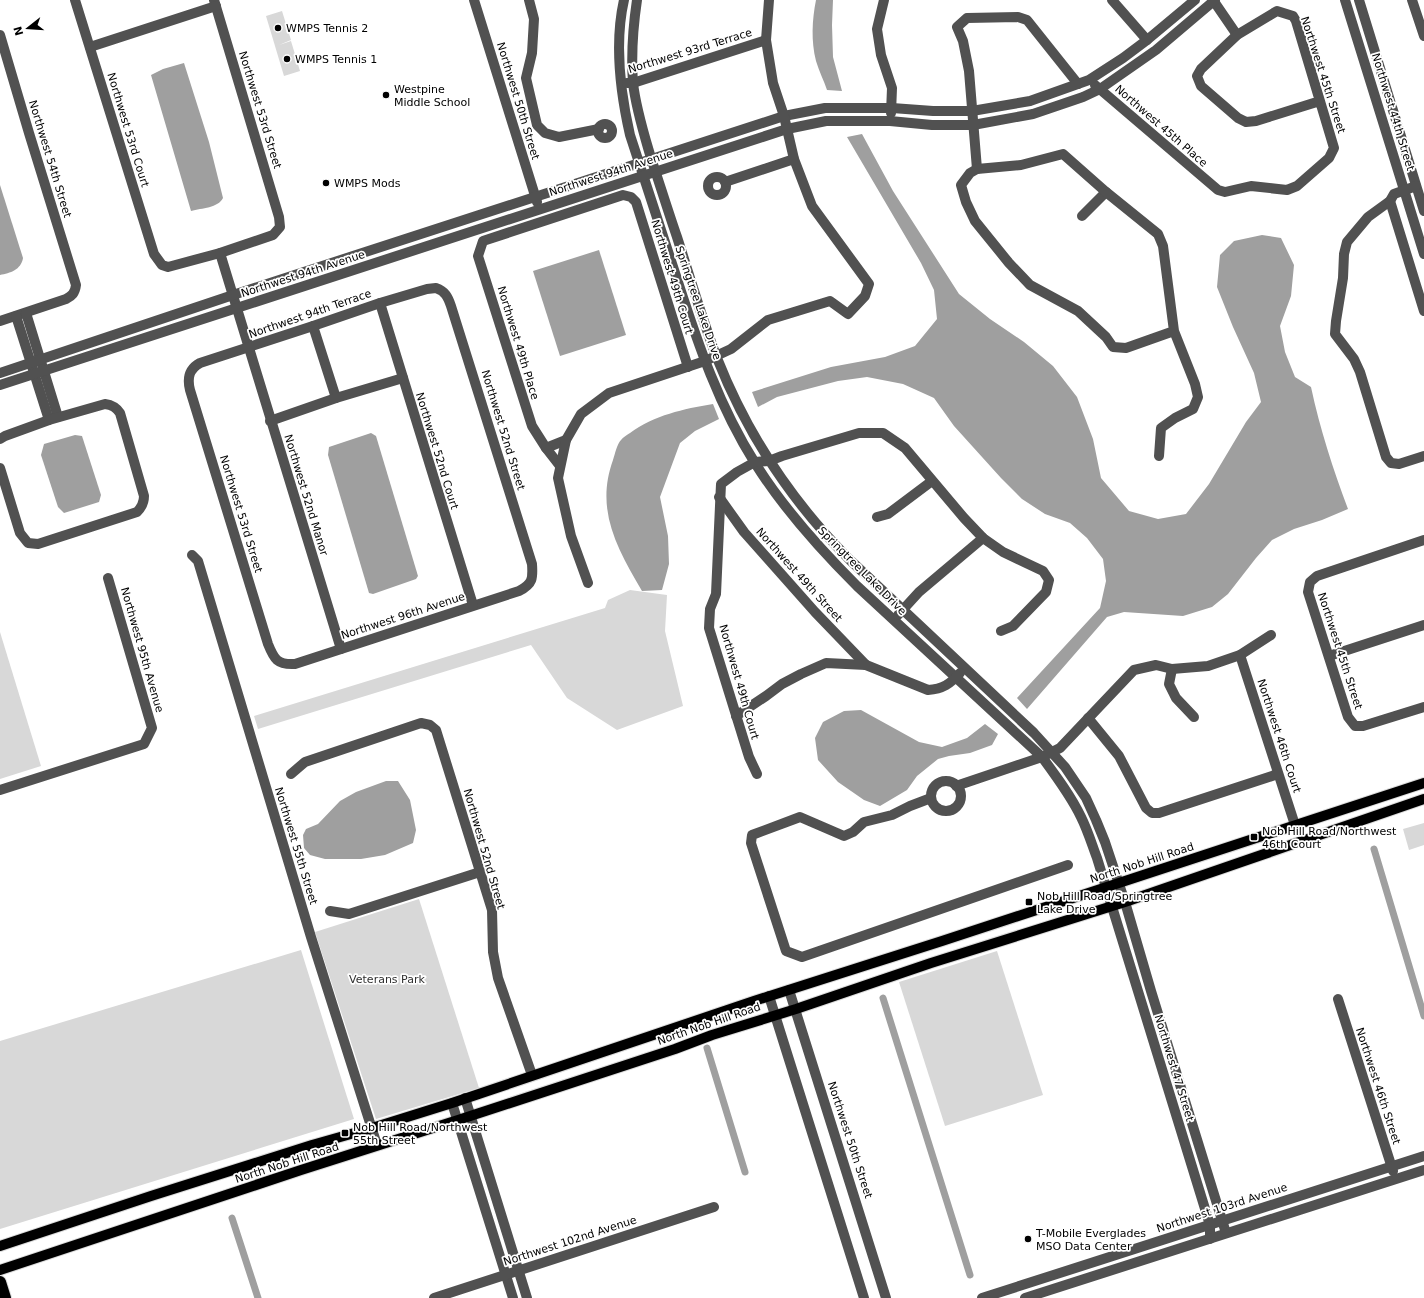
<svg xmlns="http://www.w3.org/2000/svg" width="1424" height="1298" font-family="'DejaVu Sans',sans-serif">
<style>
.green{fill:#d8d8d8}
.water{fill:#9f9f9f}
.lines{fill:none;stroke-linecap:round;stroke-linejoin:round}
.canal{stroke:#9f9f9f;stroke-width:7}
.major-casing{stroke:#dbdbdb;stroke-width:12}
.highway-casing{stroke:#dbdbdb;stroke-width:14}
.minor{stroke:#515151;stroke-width:10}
.major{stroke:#000;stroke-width:10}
.highway{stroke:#000;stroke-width:12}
.poi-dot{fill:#000;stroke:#fff;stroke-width:1.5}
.labels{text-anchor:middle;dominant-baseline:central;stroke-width:3.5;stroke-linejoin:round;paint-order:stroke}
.poi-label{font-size:11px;fill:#000;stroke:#fff;text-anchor:start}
.street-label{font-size:11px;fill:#000;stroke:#fff}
.park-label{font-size:11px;fill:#2f2f2f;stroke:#fff}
</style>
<rect width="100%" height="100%" fill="#fff"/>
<g class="green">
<polygon points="282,11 291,40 279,45 291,41 300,71 284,76 266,16"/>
<polygon points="630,590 667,595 665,631 683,706 617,730 567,698 531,645 258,729 254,716 605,608 608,600"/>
<polygon points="0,632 41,766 0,779"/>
<polygon points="1424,823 1424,845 1409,850 1403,829"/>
<polygon points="419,899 479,1088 376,1119 315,932"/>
<polygon points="301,950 354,1119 0,1229 0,1041"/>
<polygon points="997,951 1043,1095 945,1126 899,982"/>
</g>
<g class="water">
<path d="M 816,0 L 833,0 L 832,25 L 833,57 L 842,91 L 827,90 C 824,81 819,71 816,61 C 811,41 812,20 816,0 Z"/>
<path d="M 184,63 L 209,142 L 223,198 C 218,208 202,208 191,211 L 151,75 L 163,69 Z"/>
<path d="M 862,134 L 893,191 L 959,294 L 990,319 L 1024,342 L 1053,366 L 1077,397 L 1093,439 L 1101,478 L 1129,511 L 1158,519 L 1186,514 L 1209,484 L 1246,422 L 1261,402 L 1254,373 L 1233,327 L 1217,287 L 1220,255 L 1234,241 L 1262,235 L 1281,238 L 1294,265 L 1291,296 L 1280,326 L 1285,352 L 1295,377 L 1311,387 C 1320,429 1333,469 1348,509 L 1322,520 L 1294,529 L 1272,540 L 1256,558 L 1228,594 L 1212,607 L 1183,616 L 1124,612 L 1107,617 L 1027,709 L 1017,698 L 1100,608 L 1106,581 L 1103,559 L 1087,538 L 1070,523 L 1045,514 L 1022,499 L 1001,478 L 954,426 L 934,398 L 903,384 L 867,377 L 838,381 L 777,397 L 758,407 L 752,392 L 831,367 L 885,357 L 915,346 L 937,319 L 934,290 L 921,263 L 847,137 Z"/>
<path d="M 0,185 L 23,258 C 21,270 10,273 0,275 Z"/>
<polygon points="599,250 626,335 560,356 533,271"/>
<path d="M 713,404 L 719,419 L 695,431 L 680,443 L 660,497 L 668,536 L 669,564 L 662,590 L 642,591 C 617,548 595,510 613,460 C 615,454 617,444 621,440 C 623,437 627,435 630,433 C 655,415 683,409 713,404 Z"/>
<polygon points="371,433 376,436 418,576 416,579 373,594 369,593 328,455 329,447"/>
<polygon points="75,435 82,436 101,495 99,502 64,513 58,507 41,455 44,444"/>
<polygon points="861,710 919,742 942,747 967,738 985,724 998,734 992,745 970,753 949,756 938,759 917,776 907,790 880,806 864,800 838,782 818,760 815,738 823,722 844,711"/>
<polygon points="386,781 398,781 410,800 416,830 413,843 385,855 361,859 325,859 310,855 304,848 303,835 306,829 318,824 340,801 356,792"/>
</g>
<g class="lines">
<g class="canal">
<polyline points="1374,849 1424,1016"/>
<polyline points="883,998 970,1275"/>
<polyline points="707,1048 745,1172"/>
<polyline points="232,1218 258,1298"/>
</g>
<g class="major-casing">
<g id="major">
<polyline points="0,1246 151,1196 312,1145 372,1128 452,1103 754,1001 942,941 1424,783"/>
<polyline points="0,1270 301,1170 458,1120 675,1049 712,1035 796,1009 931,963 1125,902 1424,799"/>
</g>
</g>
<g class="highway-casing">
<polyline id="highway" points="0,1282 5,1298"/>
</g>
<g class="minor">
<polyline points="75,0 154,254 162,265 168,267 220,253 273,235 280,227 279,217 214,0"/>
<polyline points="474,0 537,202"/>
<polyline points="529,0 534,19 532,53 526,78 537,125 545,133 559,137 599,129"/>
<path d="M 624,0 C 614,44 620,91 630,135 C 646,184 662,233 678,282 C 698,344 719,406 755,463 C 783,508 819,548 857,586 L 1042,757 C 1056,776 1071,796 1081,817 C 1088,831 1092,845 1097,858 L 1210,1225 L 1210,1239"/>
<path d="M 637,0 C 633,27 631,55 633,83 C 636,109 644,134 651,158 C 660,185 668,211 677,237 C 690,277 702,319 717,358 C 747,434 792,502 850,560 L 1034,733 L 1065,767 L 1086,798 L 1096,820 L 1105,842 L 1125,902 L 1151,991 L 1226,1233"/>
<polyline points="884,0 877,29 881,55 892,88 891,113"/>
<polyline points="1112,0 1147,40"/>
<polyline points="1213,0 1237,35"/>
<polyline points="1345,0 1424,254"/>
<polyline points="1359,0 1424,211"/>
<polyline points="1412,0 1424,36"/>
<path d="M 0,35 L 29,133 L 76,285 C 75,293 72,296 66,299 L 0,321"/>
<polyline points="90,47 216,6"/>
<polyline points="627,83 633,83 766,40"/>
<polyline points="1095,85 1218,190 1225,192 1251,186 1287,190 1297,186 1329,158 1334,148 1296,21 1293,16 1277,11 1237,35 1201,69 1197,76 1201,86 1238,118 1246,122 1256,121 1320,101"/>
<circle cx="605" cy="131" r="7"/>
<polyline points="977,169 969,71 963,41 957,27 967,18 1018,17 1027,20 1078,84"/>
<circle cx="717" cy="186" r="9"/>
<polyline points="725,182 794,159"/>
<polyline points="1416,186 1394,194 1390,201 1368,217 1347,242 1344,254 1343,278 1336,321 1335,334 1354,359 1360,372 1386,457 1391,463 1399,464 1424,456"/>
<polyline points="1390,201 1424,311"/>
<polyline points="1082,216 1106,192"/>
<polyline points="220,253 341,649"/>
<path d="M 436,288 C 445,291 448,297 451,306 L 532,564 C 533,578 533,584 519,591 L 295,664 C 277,665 274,659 268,644 L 190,390 C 187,378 189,369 200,363 L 313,326 L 380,303 L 427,289 Z"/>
<polyline points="380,303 473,605"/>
<polyline points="26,313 58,417"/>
<polyline points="16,316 49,420"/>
<polyline points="313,326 336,398"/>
<polyline points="0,373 233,295 784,116 825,108 892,108 933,111 972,111 1030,101 1089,80 1123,58 1147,40 1195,0"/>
<polyline points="0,385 787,129 826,121 890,121 932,125 973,125 1033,114 1083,97 1100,89 1156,50 1215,0"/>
<polyline points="270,421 336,398 403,378"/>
<path d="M 0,439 L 5,436 L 49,420 L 105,404 C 112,405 116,407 120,413 L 144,496 C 144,503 142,507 137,512 L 38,544 L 28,543 L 20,533 L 0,468"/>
<polyline points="566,440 546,448 532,426 478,256 483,241 623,195 631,197 636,202 688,367"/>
<polyline points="546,448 560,466"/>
<polyline points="1159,456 1161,428 1175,418 1193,409 1198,397 1195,384 1174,331 1163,246 1158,234 1106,192 1063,154 1021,165 977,169 970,173 961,185 966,202 975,221 1009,263 1030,285 1078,311 1106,337 1113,347 1126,348 1174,331"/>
<polyline points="719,497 744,532 815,612 866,665"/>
<polyline points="877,517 888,514 932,481"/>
<polyline points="1424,540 1317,576 1310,582 1308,592 1348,717 1355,726 1363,726 1424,707"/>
<polyline points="192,555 198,561 311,937 377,1145"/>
<polyline points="588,583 571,536 558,478 566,440 581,414 609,393 705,361 731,349 768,320 830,301 848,314 865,296 869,284 812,206 794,159 784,116 773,83 766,40 769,0"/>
<polyline points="898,615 919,592 983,538"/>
<polyline points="1240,655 1295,825"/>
<polyline points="1329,656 1424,625"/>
<polyline points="1172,669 1169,684 1176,698 1194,717"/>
<path d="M 736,716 L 766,696 L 782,684 L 801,674 L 826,663 L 866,665 L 928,690 C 943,689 950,684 960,673"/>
<polyline points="1088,718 1119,756 1146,808 1152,813 1159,813 1278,774"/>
<polyline points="291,774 305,762 421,723 430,725 436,730 492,910 493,952 498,978 532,1075"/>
<polyline points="757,774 749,757 709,628 710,609 716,594 721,484 737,472 755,462 769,461 782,456 859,433 883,433 905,448 964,518 983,538 1003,552 1043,571 1049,580 1046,592 1013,626 1001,631"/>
<circle cx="946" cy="796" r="15"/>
<polyline points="956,786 1042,757 1060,748 1134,670 1156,665 1172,669 1208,666 1240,655 1271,635"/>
<polyline points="0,790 144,744 152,728 108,578"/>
<polyline points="931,798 910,806 892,815 864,822 853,832 844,836 800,817 752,835 751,843 786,951 802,957 1068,865"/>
<polyline points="330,911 349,914 480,872"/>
<polyline points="789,990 886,1298"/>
<polyline points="769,996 864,1298"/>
<polyline points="1338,999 1393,1171"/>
<polyline points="465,1098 527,1298"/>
<polyline points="452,1103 513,1298"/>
<polyline points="434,1298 714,1207"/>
<polyline points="982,1298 1424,1156"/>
<polyline points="1025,1298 1424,1170"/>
</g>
<use href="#major" class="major"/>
<use href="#highway" class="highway"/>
</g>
<g class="poi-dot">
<circle cx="278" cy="28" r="4"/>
<circle cx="287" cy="59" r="4"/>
<circle cx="386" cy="95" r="4"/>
<circle cx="326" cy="183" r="4"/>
<rect x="1250" y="833" width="8" height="8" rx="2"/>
<rect x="1025" y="898" width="8" height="8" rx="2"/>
<rect x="341" y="1129" width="8" height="8" rx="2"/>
<circle cx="1028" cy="1239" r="4"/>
</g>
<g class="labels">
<g class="poi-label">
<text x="286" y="28">WMPS Tennis 2</text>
<text x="295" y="59">WMPS Tennis 1</text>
<text x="394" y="89">Westpine<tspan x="394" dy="13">Middle School</tspan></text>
<text x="334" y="183">WMPS Mods</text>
<text x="1262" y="831">Nob Hill Road/Northwest<tspan x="1262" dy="13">46th Court</tspan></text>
<text x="1037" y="896">Nob Hill Road/Springtree<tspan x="1037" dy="13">Lake Drive</tspan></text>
<text x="353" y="1127">Nob Hill Road/Northwest<tspan x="353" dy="13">55th Street</tspan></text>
<text x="1036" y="1233">T-Mobile Everglades<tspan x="1036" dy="13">MSO Data Center</tspan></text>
</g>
<g class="street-label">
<text transform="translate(690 51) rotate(-17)">Northwest 93rd Terrace</text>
<text transform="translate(1323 75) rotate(72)">Northwest 45th Street</text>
<text transform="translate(518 101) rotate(73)">Northwest 50th Street</text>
<text transform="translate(260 110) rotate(73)">Northwest 53rd Street</text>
<text transform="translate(1393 112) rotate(73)">Northwest 44th Street</text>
<text transform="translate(1161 126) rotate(41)">Northwest 45th Place</text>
<text transform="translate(128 130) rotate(73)">Northwest 53rd Court</text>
<text transform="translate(50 159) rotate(73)">Northwest 54th Street</text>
<text transform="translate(611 173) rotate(-18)">Northwest 94th Avenue</text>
<text transform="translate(303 274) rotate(-18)">Northwest 94th Avenue</text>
<text transform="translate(672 277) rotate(73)">Northwest 49th Court</text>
<text transform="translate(698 303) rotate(71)">Springtree Lake Drive</text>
<text transform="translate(310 314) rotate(-19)">Northwest 94th Terrace</text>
<text transform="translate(518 343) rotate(73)">Northwest 49th Place</text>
<text transform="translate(503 430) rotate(73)">Northwest 52nd Street</text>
<text transform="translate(437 451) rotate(73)">Northwest 52nd Court</text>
<text transform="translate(306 495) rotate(73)">Northwest 52nd Manor</text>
<text transform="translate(241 514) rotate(73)">Northwest 53rd Street</text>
<text transform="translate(862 571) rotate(45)">Springtree Lake Drive</text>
<text transform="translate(799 575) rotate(48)">Northwest 49th Street</text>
<text transform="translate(403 616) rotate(-18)">Northwest 96th Avenue</text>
<text transform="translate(142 650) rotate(74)">Northwest 95th Avenue</text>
<text transform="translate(1340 651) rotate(72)">Northwest 45th Street</text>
<text transform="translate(739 682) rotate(74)">Northwest 49th Court</text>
<text transform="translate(1279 736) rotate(72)">Northwest 46th Court</text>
<text transform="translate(296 846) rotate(73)">Northwest 55th Street</text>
<text transform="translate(484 849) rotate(74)">Northwest 52nd Street</text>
<text transform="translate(1142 863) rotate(-18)">North Nob Hill Road</text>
<text transform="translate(709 1024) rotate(-19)">North Nob Hill Road</text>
<text transform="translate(1174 1068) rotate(73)">Northwest 47 Street</text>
<text transform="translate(1378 1086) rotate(72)">Northwest 46th Street</text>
<text transform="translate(850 1140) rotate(72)">Northwest 50th Street</text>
<text transform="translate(287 1163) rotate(-18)">North Nob Hill Road</text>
<text transform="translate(1222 1208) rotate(-18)">Northwest 103rd Avenue</text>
<text transform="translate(570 1241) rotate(-18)">Northwest 102nd Avenue</text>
</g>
<g class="park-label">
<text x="387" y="979">Veterans Park</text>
</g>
</g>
<g transform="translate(28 28) rotate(253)" stroke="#ffffff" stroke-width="3" paint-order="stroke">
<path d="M0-3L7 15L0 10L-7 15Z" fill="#000000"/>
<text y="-6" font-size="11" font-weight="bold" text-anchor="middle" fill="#000000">N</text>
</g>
</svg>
